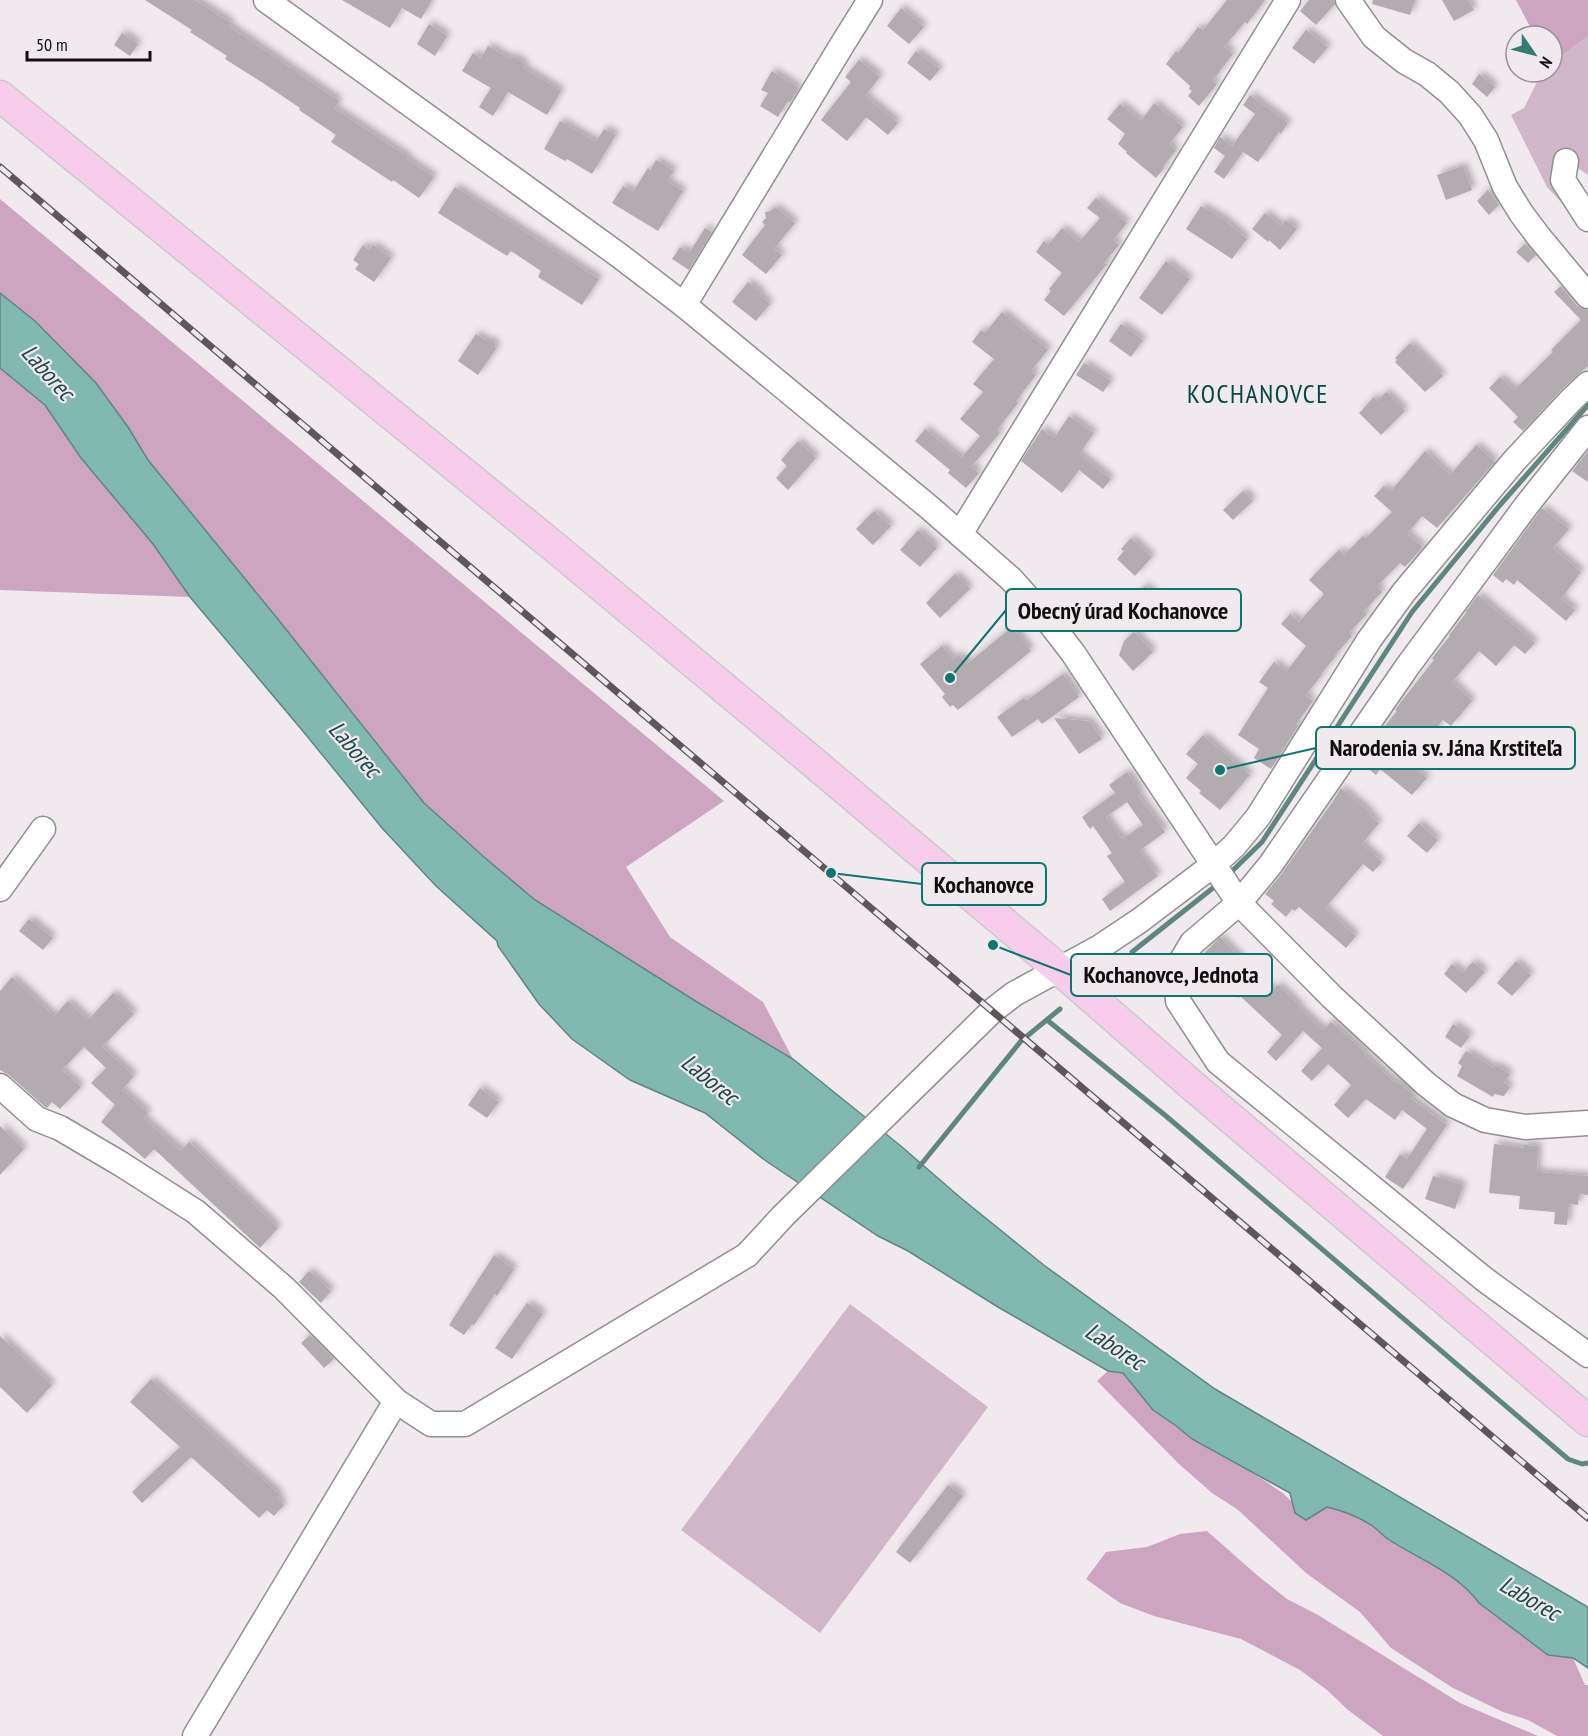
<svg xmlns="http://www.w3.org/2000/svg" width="1588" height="1736" font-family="'PT Sans Narrow',sans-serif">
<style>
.green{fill:#d1b6c8}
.forest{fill:#cda5c0}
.water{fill:#81b9b0;stroke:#5f8680;stroke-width:1.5}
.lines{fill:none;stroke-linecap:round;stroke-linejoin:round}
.stream{stroke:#5f8680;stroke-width:5}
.building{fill:#b2abaf;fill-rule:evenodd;filter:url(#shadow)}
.minor-casing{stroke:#948d92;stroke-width:27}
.major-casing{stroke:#cacaca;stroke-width:33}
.minor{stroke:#fff;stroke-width:24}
.major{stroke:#f8cdec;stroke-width:30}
.rail-casing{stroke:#5b575a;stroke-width:7}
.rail{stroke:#f0e9ee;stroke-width:4.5;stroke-dasharray:14;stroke-linecap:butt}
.labels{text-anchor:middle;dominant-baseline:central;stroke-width:4.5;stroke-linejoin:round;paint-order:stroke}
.water-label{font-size:24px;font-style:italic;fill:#194a44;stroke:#f0e9ee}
.quarter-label{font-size:26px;letter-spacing:1.5px;fill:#084741;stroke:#f0e9ee}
.leader{fill:none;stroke:#0f766e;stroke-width:2}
.callout-dot{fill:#0f766e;stroke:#f0e9ee;stroke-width:2}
.callout{fill:#f0e9ee;stroke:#0f766e;stroke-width:2}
.callout-label{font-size:24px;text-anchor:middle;font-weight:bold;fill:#100e0f}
</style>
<defs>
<filter id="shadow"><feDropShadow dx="4" dy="-4" stdDeviation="3" flood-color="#0004"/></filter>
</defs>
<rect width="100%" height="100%" fill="#f0e9ee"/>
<g class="green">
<polygon points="1588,36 1588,175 1560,156 1588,231 1547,187 1511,115 1524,108 1537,82 1544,72 1552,72 1552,63"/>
<polygon points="850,1304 988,1407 820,1633 681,1530"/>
</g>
<g class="forest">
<polygon points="1516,0 1588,0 1588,36 1552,63 1552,36 1535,36"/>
<polygon points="0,199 724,801 626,867 670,937 763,1002 793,1059 697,1002 534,900 484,857 424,803 277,618 190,597 0,590"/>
<path d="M 1108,1371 L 1123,1373 L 1153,1410 L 1175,1425 L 1192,1439 L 1253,1473 L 1284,1494 L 1292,1502 L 1296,1513 L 1306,1520 L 1327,1507 C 1344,1511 1360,1517 1374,1527 C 1379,1531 1383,1536 1388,1539 C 1418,1560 1458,1572 1479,1603 L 1548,1655 L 1573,1658 L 1585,1685 L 1588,1685 L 1588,1736 L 1557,1736 L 1528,1720 L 1503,1712 L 1453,1688 L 1391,1648 L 1360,1612 L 1306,1573 L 1237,1509 L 1212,1493 L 1179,1464 L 1097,1381 Z"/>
<polygon points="1207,1531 1258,1576 1287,1599 1318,1615 1460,1703 1538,1736 1383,1736 1348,1710 1327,1690 1300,1670 1241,1639 1154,1616 1120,1603 1086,1579 1106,1552 1147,1547 1180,1534"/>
</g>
<path class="water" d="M 0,293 L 35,321 L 96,383 L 128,427 L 148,460 L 277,618 L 424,803 L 484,857 L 535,900 L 697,1002 L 793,1059 L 902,1147 L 962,1199 L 1045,1266 L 1215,1389 L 1588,1607 L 1588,1668 L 1573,1658 L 1548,1655 L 1479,1603 C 1458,1573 1418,1559 1388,1539 C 1383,1536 1379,1531 1374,1527 C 1360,1517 1344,1511 1327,1507 L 1306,1520 L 1295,1513 L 1290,1493 L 1192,1439 L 1175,1425 L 1153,1410 L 1123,1373 L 1108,1371 L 998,1307 L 908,1251 L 878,1236 L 766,1161 L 705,1113 L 630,1080 L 572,1039 L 539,1004 L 498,946 L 497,941 L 436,886 L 382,828 L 302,730 L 190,597 L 153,544 L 81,458 L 45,405 L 0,368 Z"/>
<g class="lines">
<g class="stream">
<polyline points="1227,876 1262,842 1412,612 1500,505 1588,405"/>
<polyline points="1132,952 1218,884"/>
<polyline points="1047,1020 1166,1116 1568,1459 1582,1464 1588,1463"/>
<polyline points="919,1167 1021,1041 1060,1009"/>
</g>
</g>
<g class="building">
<polygon points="145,0 195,0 231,23 229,26 339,101 334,108 408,157 407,159 434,177 419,198 393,180 392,182 331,142 336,135 299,110 300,108 263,83 225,59 227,56 190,32 192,30"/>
<polygon points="342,0 432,0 421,19 402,8 390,28"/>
<polygon points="1227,0 1265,0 1247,24 1245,22 1224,47 1233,54 1212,81 1217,84 1199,106 1188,96 1192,91 1189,89 1190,86 1166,64 1176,51 1178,53 1198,27 1203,30"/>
<polygon points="1309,0 1334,0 1335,4 1316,25 1300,11"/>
<polygon points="1373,0 1415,0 1410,15 1372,4"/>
<polygon points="1442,0 1468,0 1474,10 1454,21"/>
<polygon points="901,8 924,27 909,44 887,26"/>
<polygon points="429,24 447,36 435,56 417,44"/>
<polygon points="1306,30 1328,47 1314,64 1292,48"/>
<polygon points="122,33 138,44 130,56 114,45"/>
<polygon points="488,46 510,59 512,56 525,64 523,68 561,91 547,115 508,92 493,116 479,107 491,88 462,71 473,53 481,58"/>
<polygon points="916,51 940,69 930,81 907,63"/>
<polygon points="859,60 880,77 865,96 898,123 888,135 866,117 847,141 821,120 851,82 845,77"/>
<polygon points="772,71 799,88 790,103 788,101 778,117 760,106 768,93 761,90"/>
<polygon points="1479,74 1495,87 1487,97 1472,84"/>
<polygon points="1250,95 1288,123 1281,134 1279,132 1258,162 1243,152 1224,179 1214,172 1225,156 1214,148 1220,137 1232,146 1255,114 1243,105"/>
<polygon points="1154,103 1183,127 1169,144 1176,150 1163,167 1164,168 1156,178 1126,153 1127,152 1118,144 1125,134 1107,119 1120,104 1141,121"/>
<polygon points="560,121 596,142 604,129 616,135 592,174 567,159 565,161 544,149"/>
<polygon points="656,160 674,171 667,181 683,191 658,231 612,203 623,186 633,192 648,168 650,170"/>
<polygon points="1463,166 1472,190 1446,200 1437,175"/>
<polygon points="455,187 599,279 582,305 538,277 541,271 511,251 507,256 438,213"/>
<polygon points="1488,190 1499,205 1489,215 1477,201"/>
<polygon points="1096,198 1127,223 1113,240 1119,245 1104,263 1107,264 1064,316 1044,300 1051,291 1049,289 1062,273 1036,252 1044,241 1048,245 1062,228 1079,242 1100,218 1087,208"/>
<polygon points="1201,206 1225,220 1247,239 1232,259 1186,229"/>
<polygon points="775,207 795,223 774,249 782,255 766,274 742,255 765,225 762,222 766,218 765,212 771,211"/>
<polygon points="1265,213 1281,226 1286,220 1297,229 1280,250 1269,240 1268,242 1252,229"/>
<polygon points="705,228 712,232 689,270 672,259 680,247 689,253"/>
<polygon points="1525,244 1536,255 1528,263 1516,252"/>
<polygon points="363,245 369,250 373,245 391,258 374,282 355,269 359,264 353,260"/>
<polygon points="1166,261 1190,279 1162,315 1139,298"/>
<polygon points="748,282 762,293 760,295 770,304 756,321 732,302"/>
<polygon points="1561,286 1577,306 1583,309 1588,310 1588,366 1562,389 1523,431 1513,422 1518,417 1489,388 1500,377 1514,390 1553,352 1551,350 1581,320 1554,292"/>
<polygon points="1002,312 1048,350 1031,371 1036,375 1016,401 1018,403 997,430 1000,433 971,467 979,473 966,488 948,473 950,470 915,441 925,429 961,458 980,436 960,419 983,392 973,384 994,359 972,342 981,330 985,333"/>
<polygon points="1121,324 1143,340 1131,357 1109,341"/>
<polygon points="476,334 487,341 494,341 496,349 478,375 458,361"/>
<polygon points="1410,343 1443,376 1425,392 1395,362 1397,360 1395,358"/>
<polygon points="1084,363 1111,381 1103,392 1076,375"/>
<polygon points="1386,392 1405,411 1381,435 1359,413 1374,397 1377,401"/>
<polygon points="1069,416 1094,433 1079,454 1111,479 1103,489 1079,470 1062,493 1021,461 1042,429 1054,438"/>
<polygon points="798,441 816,458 788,490 776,478 787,466 781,460"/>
<polygon points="1476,445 1495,462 1437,528 1422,516 1407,534 1423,547 1405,567 1400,563 1377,586 1382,592 1364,611 1367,614 1349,633 1352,636 1335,655 1336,656 1321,674 1322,675 1305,696 1313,701 1296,724 1298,726 1271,769 1254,758 1259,749 1238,735 1268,688 1259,682 1274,662 1286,672 1306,646 1281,624 1290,614 1299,622 1324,594 1309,580 1339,550 1344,555 1363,536 1365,539 1392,512 1374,496 1384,486 1390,492 1425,451 1450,475"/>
<polygon points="1588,451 1588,482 1572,471"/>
<polygon points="1243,491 1253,501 1233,520 1223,510"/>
<polygon points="1542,508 1569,529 1553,548 1581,572 1561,599 1575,610 1566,621 1517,580 1514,585 1506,579 1503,583 1493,575"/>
<polygon points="874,511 891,526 873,545 856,529"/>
<polygon points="918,530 937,548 920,567 900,550"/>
<polygon points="1131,538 1152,557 1135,576 1117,559 1124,551 1121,549"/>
<polygon points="955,574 970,589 940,618 926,603"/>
<polygon points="1145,586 1166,607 1156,617 1148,609 1137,619 1124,607"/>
<polygon points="1478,595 1535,643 1525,654 1514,645 1496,666 1479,651 1452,682 1472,701 1451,726 1443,720 1423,746 1425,748 1410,765 1427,778 1412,795 1380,769 1376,775 1359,761 1377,738 1377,736 1397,711 1395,710 1397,707 1434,660 1432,658 1450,636 1449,635 1466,613 1466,611"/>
<polygon points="1012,627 1031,651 958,710 953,705 950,707 942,697 945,694 920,664 942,646 953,659 959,655 967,664"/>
<polygon points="1134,632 1153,652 1133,671 1119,655 1124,641"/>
<polygon points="1063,674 1079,697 1042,724 1038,719 1012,737 997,717 1024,698 1026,701"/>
<polygon points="1054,718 1089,721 1102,739 1079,754"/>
<polygon points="1203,735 1250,775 1220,810 1199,793 1201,791 1186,778 1198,764 1186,754"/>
<path d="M 1127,772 L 1141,793 L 1138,795 L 1165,832 L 1139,851 L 1158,876 L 1110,911 L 1102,899 L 1125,882 L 1107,856 L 1112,853 L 1093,826 L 1090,829 L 1082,817 L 1115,793 L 1109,785 ZM 1127,802 L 1143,825 L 1122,839 L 1106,817 Z"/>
<polygon points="1341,788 1371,813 1370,815 1379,823 1362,844 1382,862 1373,872 1363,864 1325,908 1356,936 1346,948 1299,907 1295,911 1292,909 1286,917 1271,904 1274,901 1265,894 1283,872 1333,801"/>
<polygon points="1419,823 1438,840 1427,853 1407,836"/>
<polygon points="29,919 53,938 43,950 19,931"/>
<polygon points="1220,937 1272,991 1278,985 1300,1006 1299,1008 1323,1030 1331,1022 1366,1053 1364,1054 1394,1082 1394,1080 1414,1095 1411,1099 1447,1125 1403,1189 1385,1177 1400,1154 1407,1159 1427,1129 1402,1110 1395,1120 1366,1099 1348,1118 1334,1105 1351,1085 1349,1083 1328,1064 1312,1081 1301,1071 1322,1048 1303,1031 1276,1061 1267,1052 1282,1035 1240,996 1238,998 1219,977 1204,995 1193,986 1209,967 1200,958"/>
<polygon points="1516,961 1531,975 1512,996 1497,983"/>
<polygon points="1473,962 1485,972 1466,993 1444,974 1452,964 1462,973"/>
<polygon points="12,977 54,1016 68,1001 88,1020 113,993 134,1014 102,1047 134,1076 122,1090 148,1113 143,1118 181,1151 189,1142 278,1228 260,1248 154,1149 145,1159 101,1122 115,1105 91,1083 106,1068 84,1047 62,1070 81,1087 60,1109 52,1102 47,1108 45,1107 9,1075 0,1070 0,991"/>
<polygon points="1453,1024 1470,1036 1461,1048 1445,1037"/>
<polygon points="1466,1051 1494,1068 1495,1065 1510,1074 1504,1083 1510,1087 1504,1096 1494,1094 1493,1097 1457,1076 1462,1066 1458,1063"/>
<polygon points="480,1088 499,1102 487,1118 468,1105"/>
<polygon points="0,1126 24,1149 0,1175"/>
<polygon points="1494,1144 1524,1148 1524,1145 1538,1146 1537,1172 1588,1176 1588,1195 1579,1194 1578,1205 1569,1204 1567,1225 1554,1224 1555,1212 1519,1209 1520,1196 1489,1193"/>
<polygon points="1433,1176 1463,1185 1455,1209 1425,1199"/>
<polygon points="494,1255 514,1269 497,1296 495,1294 474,1325 472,1324 464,1335 449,1325"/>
<polygon points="309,1271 331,1291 321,1303 299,1282"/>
<polygon points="527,1303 543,1314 512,1359 495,1348"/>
<polygon points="310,1335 334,1359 324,1368 301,1343"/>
<polygon points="0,1336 52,1385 27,1413 0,1387"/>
<polygon points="151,1379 280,1495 277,1498 284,1505 274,1516 267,1510 259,1518 191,1457 142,1503 132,1492 180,1447 130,1402"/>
<polygon points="948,1485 963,1496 910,1563 896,1552"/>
</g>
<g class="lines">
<g class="minor-casing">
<g id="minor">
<polyline points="266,0 620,256 684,305 930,508 1011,579 1046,618 1073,653 1239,903 1332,997 1426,1084 1453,1105 1485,1120 1525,1127 1588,1123"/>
<polyline points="1348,0 1374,37 1404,61 1427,74 1449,92 1470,115 1486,140 1505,187 1521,213 1539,237 1588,296"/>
<polyline points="1566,161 1563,180 1588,219"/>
<polyline points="684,305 842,45 870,0"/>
<polyline points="1588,428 1526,506 1407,667 1271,864 1239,903 1192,943 1176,970 1178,1001 1218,1062 1484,1279 1588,1355"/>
<polyline points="960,534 1288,0"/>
<polyline points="0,889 43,829"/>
<polyline points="0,1086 37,1119 60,1128 121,1164 196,1212 284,1288 396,1401 431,1424 465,1424 747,1255 783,1216 992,1011 1014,994 1100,947 1139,921 1213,865 1234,846 1258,817 1369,640 1404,592 1514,461 1572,399 1588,384"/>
<polyline points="195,1736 396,1401"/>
</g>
</g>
<g class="major-casing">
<polyline id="major" points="0,96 552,545 807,757 1060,970 1194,1087 1588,1421"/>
</g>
<use href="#minor" class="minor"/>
<use href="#major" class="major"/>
<g class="rail-casing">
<polyline id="rail" points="0,167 1588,1518"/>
</g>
<use href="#rail" class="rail"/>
</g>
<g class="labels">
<g class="water-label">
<text transform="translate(48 372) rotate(48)">Laborec</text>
<text transform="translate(355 749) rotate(49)">Laborec</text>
<text transform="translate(710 1079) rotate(39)">Laborec</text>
<text transform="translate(1115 1346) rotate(33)">Laborec</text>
<text transform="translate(1530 1598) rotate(30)">Laborec</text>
</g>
<g class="quarter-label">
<text x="1258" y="393">KOCHANOVCE</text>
</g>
</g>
<path class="leader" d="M950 678L1006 610M1220 770L1316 748M831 873L922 884M993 945L1071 975"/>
<g class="callout-dot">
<circle cx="950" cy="678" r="6"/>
<circle cx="1220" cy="770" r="6"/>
<circle cx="831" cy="873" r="6"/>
<circle cx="993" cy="945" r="6"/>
</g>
<g class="callout">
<rect x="1006" y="589" width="235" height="42" rx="6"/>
<rect x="1316" y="727" width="259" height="42" rx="6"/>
<rect x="922" y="863" width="124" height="42" rx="6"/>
<rect x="1071" y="954" width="201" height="42" rx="6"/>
</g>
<g class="callout-label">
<text x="1123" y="619">Obecný úrad Kochanovce</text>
<text x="1446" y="756">Narodenia sv. Jána Krstiteľa</text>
<text x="984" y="893">Kochanovce</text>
<text x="1171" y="983">Kochanovce, Jednota</text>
</g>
<g transform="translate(1534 54) rotate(125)"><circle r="28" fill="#f0e9ee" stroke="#969195" stroke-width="1.5"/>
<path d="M0-4.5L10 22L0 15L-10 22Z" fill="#347b72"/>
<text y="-9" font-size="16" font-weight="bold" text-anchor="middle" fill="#100e0f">N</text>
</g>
<path d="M27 51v9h123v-9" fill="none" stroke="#100e0f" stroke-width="3"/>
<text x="36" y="51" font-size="18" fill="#100e0f" stroke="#f0e9ee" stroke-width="4.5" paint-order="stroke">50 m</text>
</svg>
